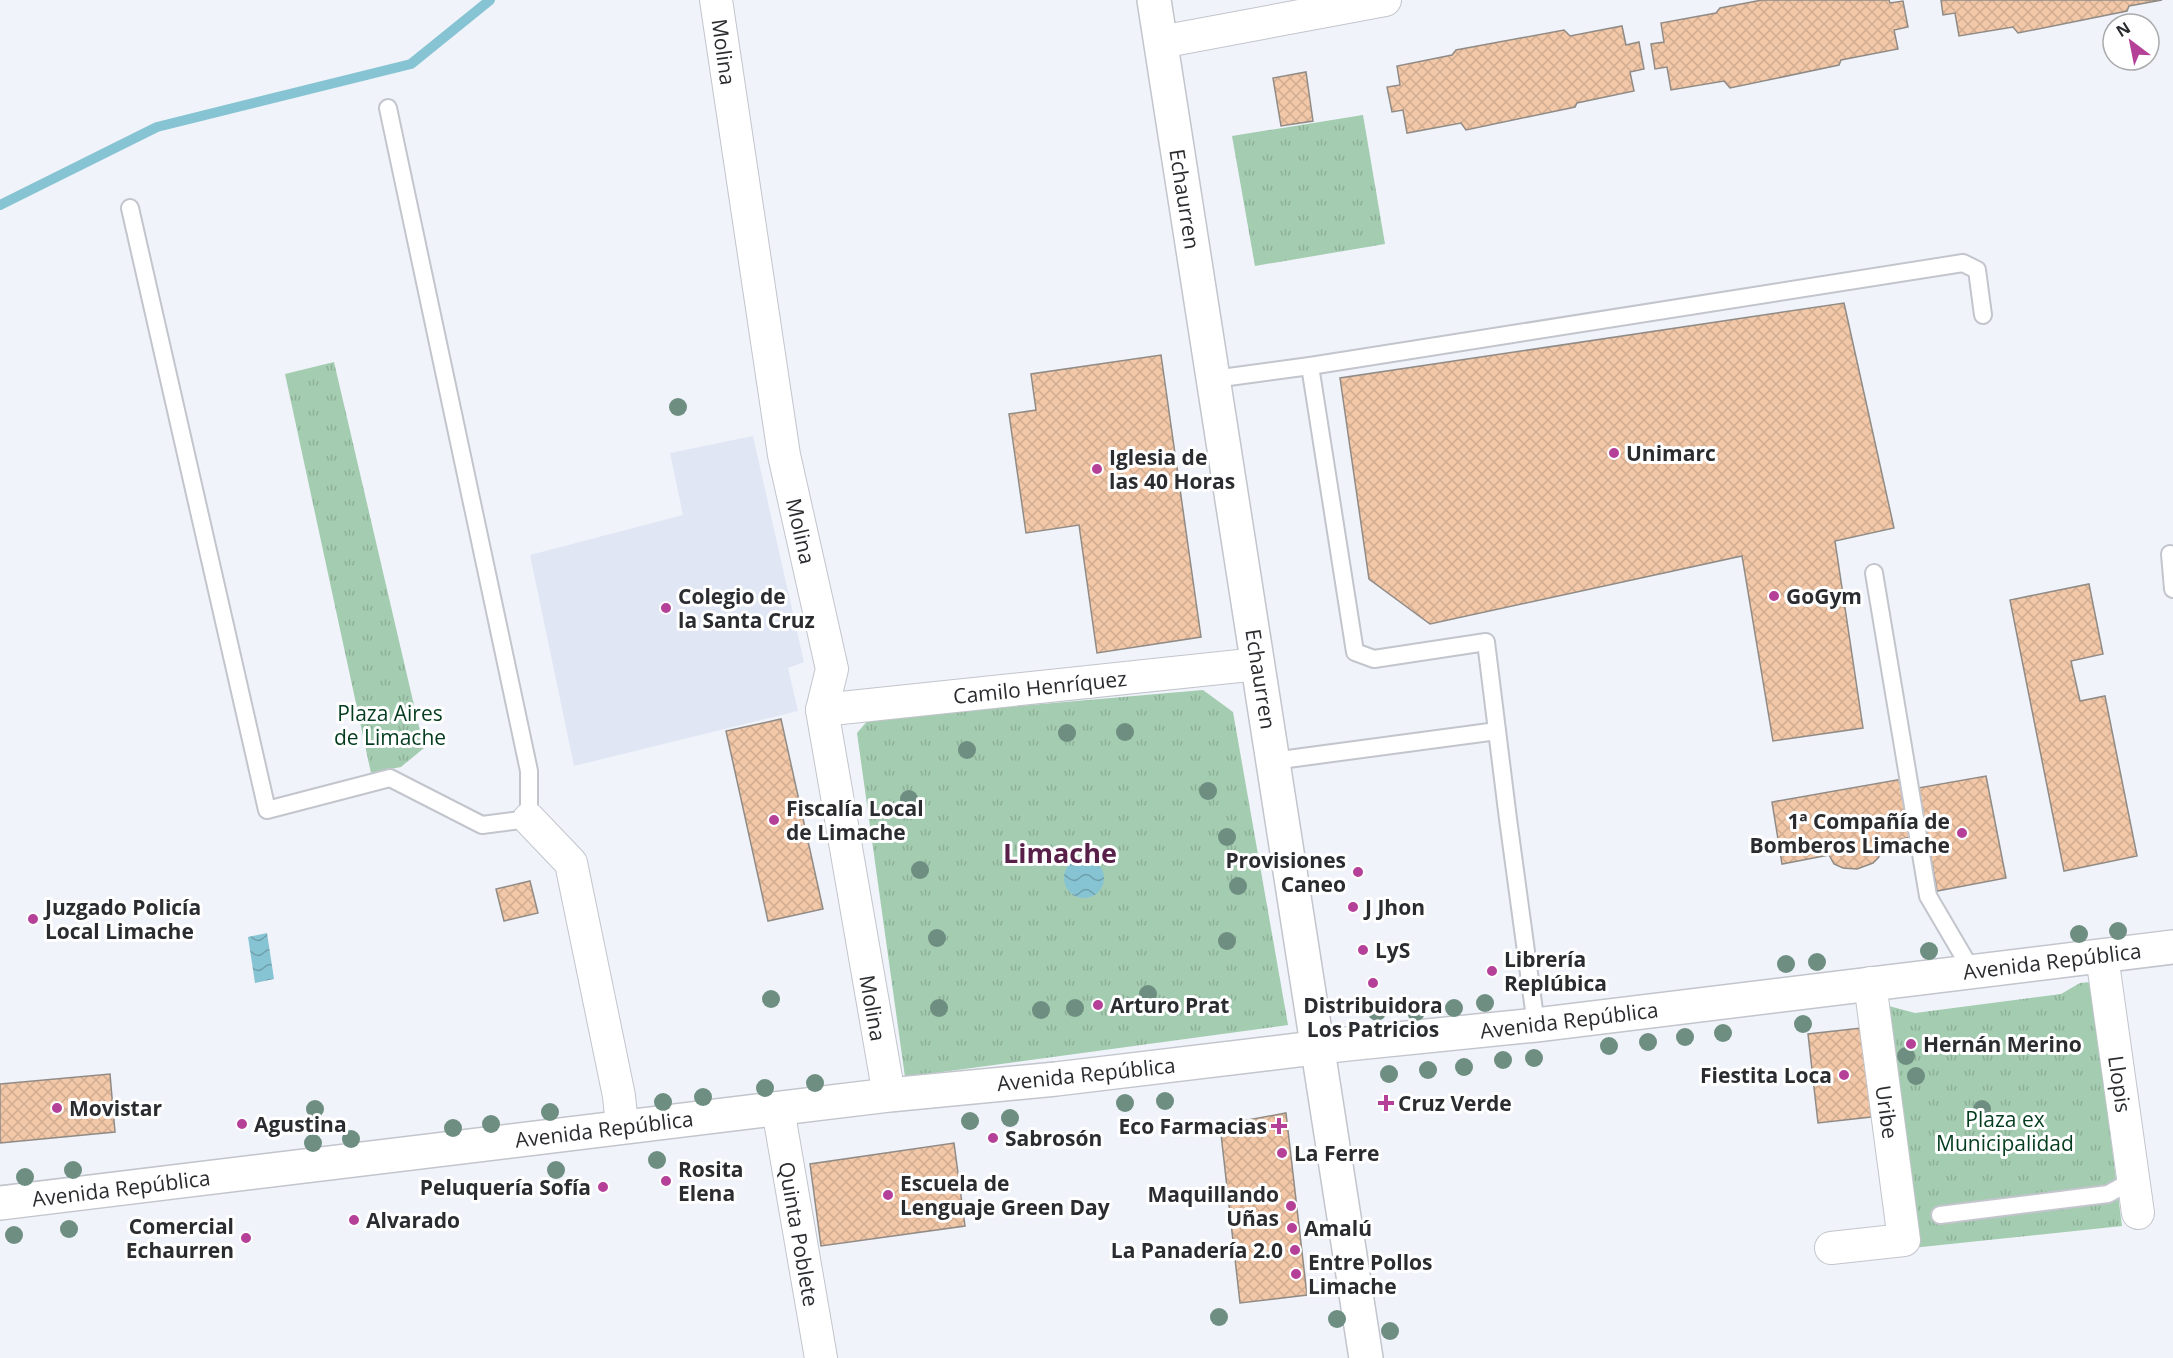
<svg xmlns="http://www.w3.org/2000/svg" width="2173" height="1358" font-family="'Open Sans',sans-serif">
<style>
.built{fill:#e0e6f4}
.park{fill:url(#park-tufts)}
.water{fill:url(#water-waves)}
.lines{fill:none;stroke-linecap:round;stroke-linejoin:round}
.stream{stroke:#87c4d3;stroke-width:10}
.building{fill:url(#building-cross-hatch);stroke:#918b86;stroke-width:1.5}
.lane-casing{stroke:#c2c5cc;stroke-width:20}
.street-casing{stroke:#c2c5cc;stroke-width:34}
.secondary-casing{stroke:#c2c5cc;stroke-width:36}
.lane{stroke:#fff;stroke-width:16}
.street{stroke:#fff;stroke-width:32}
.secondary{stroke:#fff;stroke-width:33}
.tree{fill:#6e8e81}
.poi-dot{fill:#b54098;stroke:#fff;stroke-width:2}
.labels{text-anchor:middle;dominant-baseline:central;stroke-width:6;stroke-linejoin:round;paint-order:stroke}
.street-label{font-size:21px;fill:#2b2c2f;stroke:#fff}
.poi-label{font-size:21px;font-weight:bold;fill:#2b2c2f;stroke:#fff;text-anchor:start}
.park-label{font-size:21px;fill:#033c1e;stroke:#fff}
.district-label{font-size:27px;font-weight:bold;fill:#581f49;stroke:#fff}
</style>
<defs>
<pattern id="park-tufts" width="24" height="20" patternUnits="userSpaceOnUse" patternTransform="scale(1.5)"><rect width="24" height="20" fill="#a4ccb0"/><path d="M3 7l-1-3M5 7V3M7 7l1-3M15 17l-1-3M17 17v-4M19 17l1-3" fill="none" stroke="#8daf98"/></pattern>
<pattern id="water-waves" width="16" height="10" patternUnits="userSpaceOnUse" patternTransform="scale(1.5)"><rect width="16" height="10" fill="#87c4d3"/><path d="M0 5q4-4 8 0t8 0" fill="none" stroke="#6f9fac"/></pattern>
<pattern id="building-cross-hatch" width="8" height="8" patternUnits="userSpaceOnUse" patternTransform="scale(1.5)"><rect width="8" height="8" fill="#f3c8a8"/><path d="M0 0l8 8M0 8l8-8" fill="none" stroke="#d0ac91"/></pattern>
</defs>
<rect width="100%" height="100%" fill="#f0f3fa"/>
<polygon class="built" points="753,436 804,662 788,668 798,711 574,766 530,555 683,515 670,453"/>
<g class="park">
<polygon points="1363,115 1385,244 1255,266 1232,136"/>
<polygon points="334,362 424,748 401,767 371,773 285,374"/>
<polygon points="1203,690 1233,712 1288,1025 905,1077 857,733 869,719"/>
<polygon points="2091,982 2122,1226 1912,1248 1885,1005 1915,1013 2061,994 2080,983"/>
</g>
<g class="water">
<circle cx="1084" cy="878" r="20"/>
<polygon points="267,933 274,979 255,983 248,937"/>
</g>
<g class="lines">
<polyline class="stream" points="0,205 157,127 411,64 490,0"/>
</g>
<g class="building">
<polygon points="1762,0 1889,0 1890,3 1903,1 1908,27 1894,30 1898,49 1841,60 1839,65 1730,88 1724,81 1671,90 1667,67 1655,69 1651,44 1664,42 1661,23 1716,13 1720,8"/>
<polygon points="1941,0 2162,0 2129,6 2127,11 2018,33 2013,27 1959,36 1955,13 1943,15"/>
<polygon points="1622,26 1626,45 1639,42 1644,69 1630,72 1634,91 1577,103 1575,107 1466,130 1461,123 1407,133 1403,110 1392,112 1387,87 1400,85 1397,66 1452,55 1456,50 1564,30 1570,36"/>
<polygon points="1306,72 1313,121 1281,126 1273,78"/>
<polygon points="1844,303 1894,528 1835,541 1863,728 1773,741 1742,556 1430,624 1369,579 1340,378"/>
<polygon points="1161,355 1201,637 1097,653 1079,525 1026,533 1009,414 1036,410 1031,374"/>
<polygon points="2089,584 2103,654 2071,661 2080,701 2105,696 2137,856 2064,871 2010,600"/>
<polygon points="781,719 823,909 768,921 726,731"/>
<polygon points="1986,776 2006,878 1937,891 1918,788"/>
<polygon points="1902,779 1911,837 1878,844 1879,857 1873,863 1857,869 1843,868 1834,864 1829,855 1782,864 1772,802"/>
<polygon points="530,881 538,913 504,921 496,889"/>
<polygon points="1870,1027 1880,1116 1818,1123 1808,1034"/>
<polygon points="110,1074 115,1132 0,1143 0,1084"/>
<polygon points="1286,1113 1307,1295 1240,1303 1220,1125"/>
<polygon points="954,1143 965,1226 821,1246 810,1164"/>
</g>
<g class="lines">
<g class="lane-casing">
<g id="lane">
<polyline points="130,208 267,810 390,778 482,825 529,819 529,771 388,108"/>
<polyline points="1310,366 1355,652 1374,659 1486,642 1508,819 1536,1025"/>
<polyline points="1214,379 1310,366 1963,263 1977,270 1983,315"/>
<polyline points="2170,554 2173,589"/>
<polyline points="1874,573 1928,896 1972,971"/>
<polyline points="1273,761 1497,731"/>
<polyline points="1940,1215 2108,1194 2133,1180"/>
</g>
</g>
<g class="street-casing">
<g id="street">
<polyline points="716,0 784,455 832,669 822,710 889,1095"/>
<polyline points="1161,42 1385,0"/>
<polyline points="822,710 1258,664"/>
<polyline points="529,819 571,863 619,1096 622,1126"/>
<polyline points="2102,956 2138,1213"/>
<polyline points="778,1109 821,1358"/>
<polyline points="1831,1248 1904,1240 1870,983"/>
</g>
</g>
<g class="secondary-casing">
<g id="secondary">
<polyline points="1154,0 1366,1358"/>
<polyline points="0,1203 889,1095 1056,1079 1347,1044 1536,1025 2173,947"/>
</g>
</g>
<use href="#lane" class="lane"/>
<use href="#street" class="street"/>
<use href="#secondary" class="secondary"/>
</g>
<g class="tree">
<circle cx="678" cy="407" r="9"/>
<circle cx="1125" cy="732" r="9"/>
<circle cx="1067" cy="733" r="9"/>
<circle cx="967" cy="750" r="9"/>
<circle cx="1208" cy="791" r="9"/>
<circle cx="909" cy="799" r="9"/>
<circle cx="1227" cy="837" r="9"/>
<circle cx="920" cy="870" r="9"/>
<circle cx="1238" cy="886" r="9"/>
<circle cx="2118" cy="931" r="9"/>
<circle cx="2079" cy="934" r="9"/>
<circle cx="937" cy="938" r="9"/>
<circle cx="1227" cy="941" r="9"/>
<circle cx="1929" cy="951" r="9"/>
<circle cx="1817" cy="962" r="9"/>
<circle cx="1786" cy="964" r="9"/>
<circle cx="1148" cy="994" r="9"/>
<circle cx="771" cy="999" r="9"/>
<circle cx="1485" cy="1003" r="9"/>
<circle cx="939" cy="1008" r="9"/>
<circle cx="1075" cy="1008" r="9"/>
<circle cx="1454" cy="1008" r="9"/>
<circle cx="1041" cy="1010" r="9"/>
<circle cx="1377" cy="1012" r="9"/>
<circle cx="1416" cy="1012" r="9"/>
<circle cx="1803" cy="1024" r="9"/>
<circle cx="1723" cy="1033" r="9"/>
<circle cx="1685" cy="1037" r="9"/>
<circle cx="1648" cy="1042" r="9"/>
<circle cx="1609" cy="1046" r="9"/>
<circle cx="1970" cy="1046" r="9"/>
<circle cx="1906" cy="1056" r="9"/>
<circle cx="1534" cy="1058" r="9"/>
<circle cx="1503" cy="1060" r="9"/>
<circle cx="1464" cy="1067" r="9"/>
<circle cx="1428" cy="1070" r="9"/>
<circle cx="1389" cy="1074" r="9"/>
<circle cx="1916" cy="1076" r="9"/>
<circle cx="815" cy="1083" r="9"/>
<circle cx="765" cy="1088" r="9"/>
<circle cx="703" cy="1097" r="9"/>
<circle cx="1165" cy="1101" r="9"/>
<circle cx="663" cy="1102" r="9"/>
<circle cx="1125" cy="1103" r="9"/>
<circle cx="315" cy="1109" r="9"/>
<circle cx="1982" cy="1109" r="9"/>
<circle cx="550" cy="1112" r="9"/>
<circle cx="1010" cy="1118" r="9"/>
<circle cx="970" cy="1121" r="9"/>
<circle cx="491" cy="1124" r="9"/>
<circle cx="453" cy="1128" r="9"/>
<circle cx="351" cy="1139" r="9"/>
<circle cx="313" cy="1143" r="9"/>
<circle cx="657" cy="1160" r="9"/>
<circle cx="73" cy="1170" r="9"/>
<circle cx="556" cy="1170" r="9"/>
<circle cx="25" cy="1177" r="9"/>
<circle cx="69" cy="1229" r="9"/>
<circle cx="14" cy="1235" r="9"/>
<circle cx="1219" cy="1317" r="9"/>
<circle cx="1337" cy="1319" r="9"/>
<circle cx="1390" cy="1331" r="9"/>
</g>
<g class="poi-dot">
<circle cx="1614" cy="453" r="6"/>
<circle cx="1097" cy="469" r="6"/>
<circle cx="1774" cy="596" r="6"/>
<circle cx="666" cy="608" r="6"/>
<circle cx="774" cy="820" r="6"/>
<circle cx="1962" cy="833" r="6"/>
<circle cx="1358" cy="872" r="6"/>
<circle cx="1353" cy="907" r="6"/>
<circle cx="33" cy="919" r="6"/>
<circle cx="1363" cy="950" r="6"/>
<circle cx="1492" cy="971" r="6"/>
<circle cx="1373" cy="983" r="6"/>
<circle cx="1098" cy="1005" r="6"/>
<circle cx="1911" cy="1044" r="6"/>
<circle cx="1844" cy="1075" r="6"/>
<path d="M1383 1094h6v6h6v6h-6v6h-6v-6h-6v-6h6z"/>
<circle cx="57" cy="1108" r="6"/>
<circle cx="242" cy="1124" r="6"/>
<path d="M1276 1117h6v6h6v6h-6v6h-6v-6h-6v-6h6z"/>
<circle cx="993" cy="1138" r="6"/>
<circle cx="1282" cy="1153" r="6"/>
<circle cx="666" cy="1181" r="6"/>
<circle cx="603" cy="1187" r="6"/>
<circle cx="888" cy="1195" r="6"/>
<circle cx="1291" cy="1206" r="6"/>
<circle cx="354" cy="1220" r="6"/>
<circle cx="1292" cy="1228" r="6"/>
<circle cx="246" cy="1238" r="6"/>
<circle cx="1295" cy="1250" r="6"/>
<circle cx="1296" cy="1274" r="6"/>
</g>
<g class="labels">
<g class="street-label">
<text transform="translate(724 52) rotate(82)">Molina</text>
<text transform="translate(1185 199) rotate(81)">Echaurren</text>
<text transform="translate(801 531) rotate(77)">Molina</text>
<text transform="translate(1261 679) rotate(81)">Echaurren</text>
<text transform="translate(1040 687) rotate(-6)">Camilo Henríquez</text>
<text transform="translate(2052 961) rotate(-7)">Avenida República</text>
<text transform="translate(873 1008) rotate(80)">Molina</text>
<text transform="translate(1569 1020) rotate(-7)">Avenida República</text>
<text transform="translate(1086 1074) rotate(-6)">Avenida República</text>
<text transform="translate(2120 1084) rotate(82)">Llopis</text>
<text transform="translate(1887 1112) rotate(82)">Uribe</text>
<text transform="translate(604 1129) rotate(-7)">Avenida República</text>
<text transform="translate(121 1188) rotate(-7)">Avenida República</text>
<text transform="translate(799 1234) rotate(80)">Quinta Poblete</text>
</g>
<g class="poi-label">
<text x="1626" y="453">Unimarc</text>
<text x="1109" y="457">Iglesia de<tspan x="1109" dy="24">las 40 Horas</tspan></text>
<text x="678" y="596">Colegio de<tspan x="678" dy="24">la Santa Cruz</tspan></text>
<text x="1786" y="596">GoGym</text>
<text x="786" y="808">Fiscalía Local<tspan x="786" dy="24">de Limache</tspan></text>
<text x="1950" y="821" text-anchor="end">1ª Compañía de<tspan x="1950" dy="24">Bomberos Limache</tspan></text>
<text x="1346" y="860" text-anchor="end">Provisiones<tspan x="1346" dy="24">Caneo</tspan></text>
<text x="45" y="907">Juzgado Policía<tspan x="45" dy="24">Local Limache</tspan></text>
<text x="1365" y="907">J Jhon</text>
<text x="1375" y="950">LyS</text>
<text x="1504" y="959">Librería<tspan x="1504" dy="24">Replúbica</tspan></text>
<text x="1110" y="1005">Arturo Prat</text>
<text x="1373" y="1005" text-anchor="middle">Distribuidora<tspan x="1373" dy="24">Los Patricios</tspan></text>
<text x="1923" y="1044">Hernán Merino</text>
<text x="1832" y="1075" text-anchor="end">Fiestita Loca</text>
<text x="1398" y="1103">Cruz Verde</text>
<text x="69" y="1108">Movistar</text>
<text x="254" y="1124">Agustina</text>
<text x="1267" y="1126" text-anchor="end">Eco Farmacias</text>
<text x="1005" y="1138">Sabrosón</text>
<text x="1294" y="1153">La Ferre</text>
<text x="678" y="1169">Rosita<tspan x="678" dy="24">Elena</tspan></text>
<text x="900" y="1183">Escuela de<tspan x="900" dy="24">Lenguaje Green Day</tspan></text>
<text x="591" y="1187" text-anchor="end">Peluquería Sofía</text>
<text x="1279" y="1194" text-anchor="end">Maquillando<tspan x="1279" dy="24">Uñas</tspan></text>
<text x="366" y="1220">Alvarado</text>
<text x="234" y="1226" text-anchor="end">Comercial<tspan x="234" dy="24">Echaurren</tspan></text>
<text x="1304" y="1228">Amalú</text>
<text x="1283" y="1250" text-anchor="end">La Panadería 2.0</text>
<text x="1308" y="1262">Entre Pollos<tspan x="1308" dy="24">Limache</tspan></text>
</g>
<g class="park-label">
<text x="390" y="713">Plaza Aires<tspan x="390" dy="24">de Limache</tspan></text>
<text x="2005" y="1119">Plaza ex<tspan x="2005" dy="24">Municipalidad</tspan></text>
</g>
<g class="district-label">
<text x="1060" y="852">Limache</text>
</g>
</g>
<g transform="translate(2131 42) rotate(328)"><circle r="28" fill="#ffffff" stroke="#aaabac" stroke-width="1.5"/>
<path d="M0-4.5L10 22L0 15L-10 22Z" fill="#b54098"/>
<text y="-9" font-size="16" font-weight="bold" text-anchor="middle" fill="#2b2c2f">N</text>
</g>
</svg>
